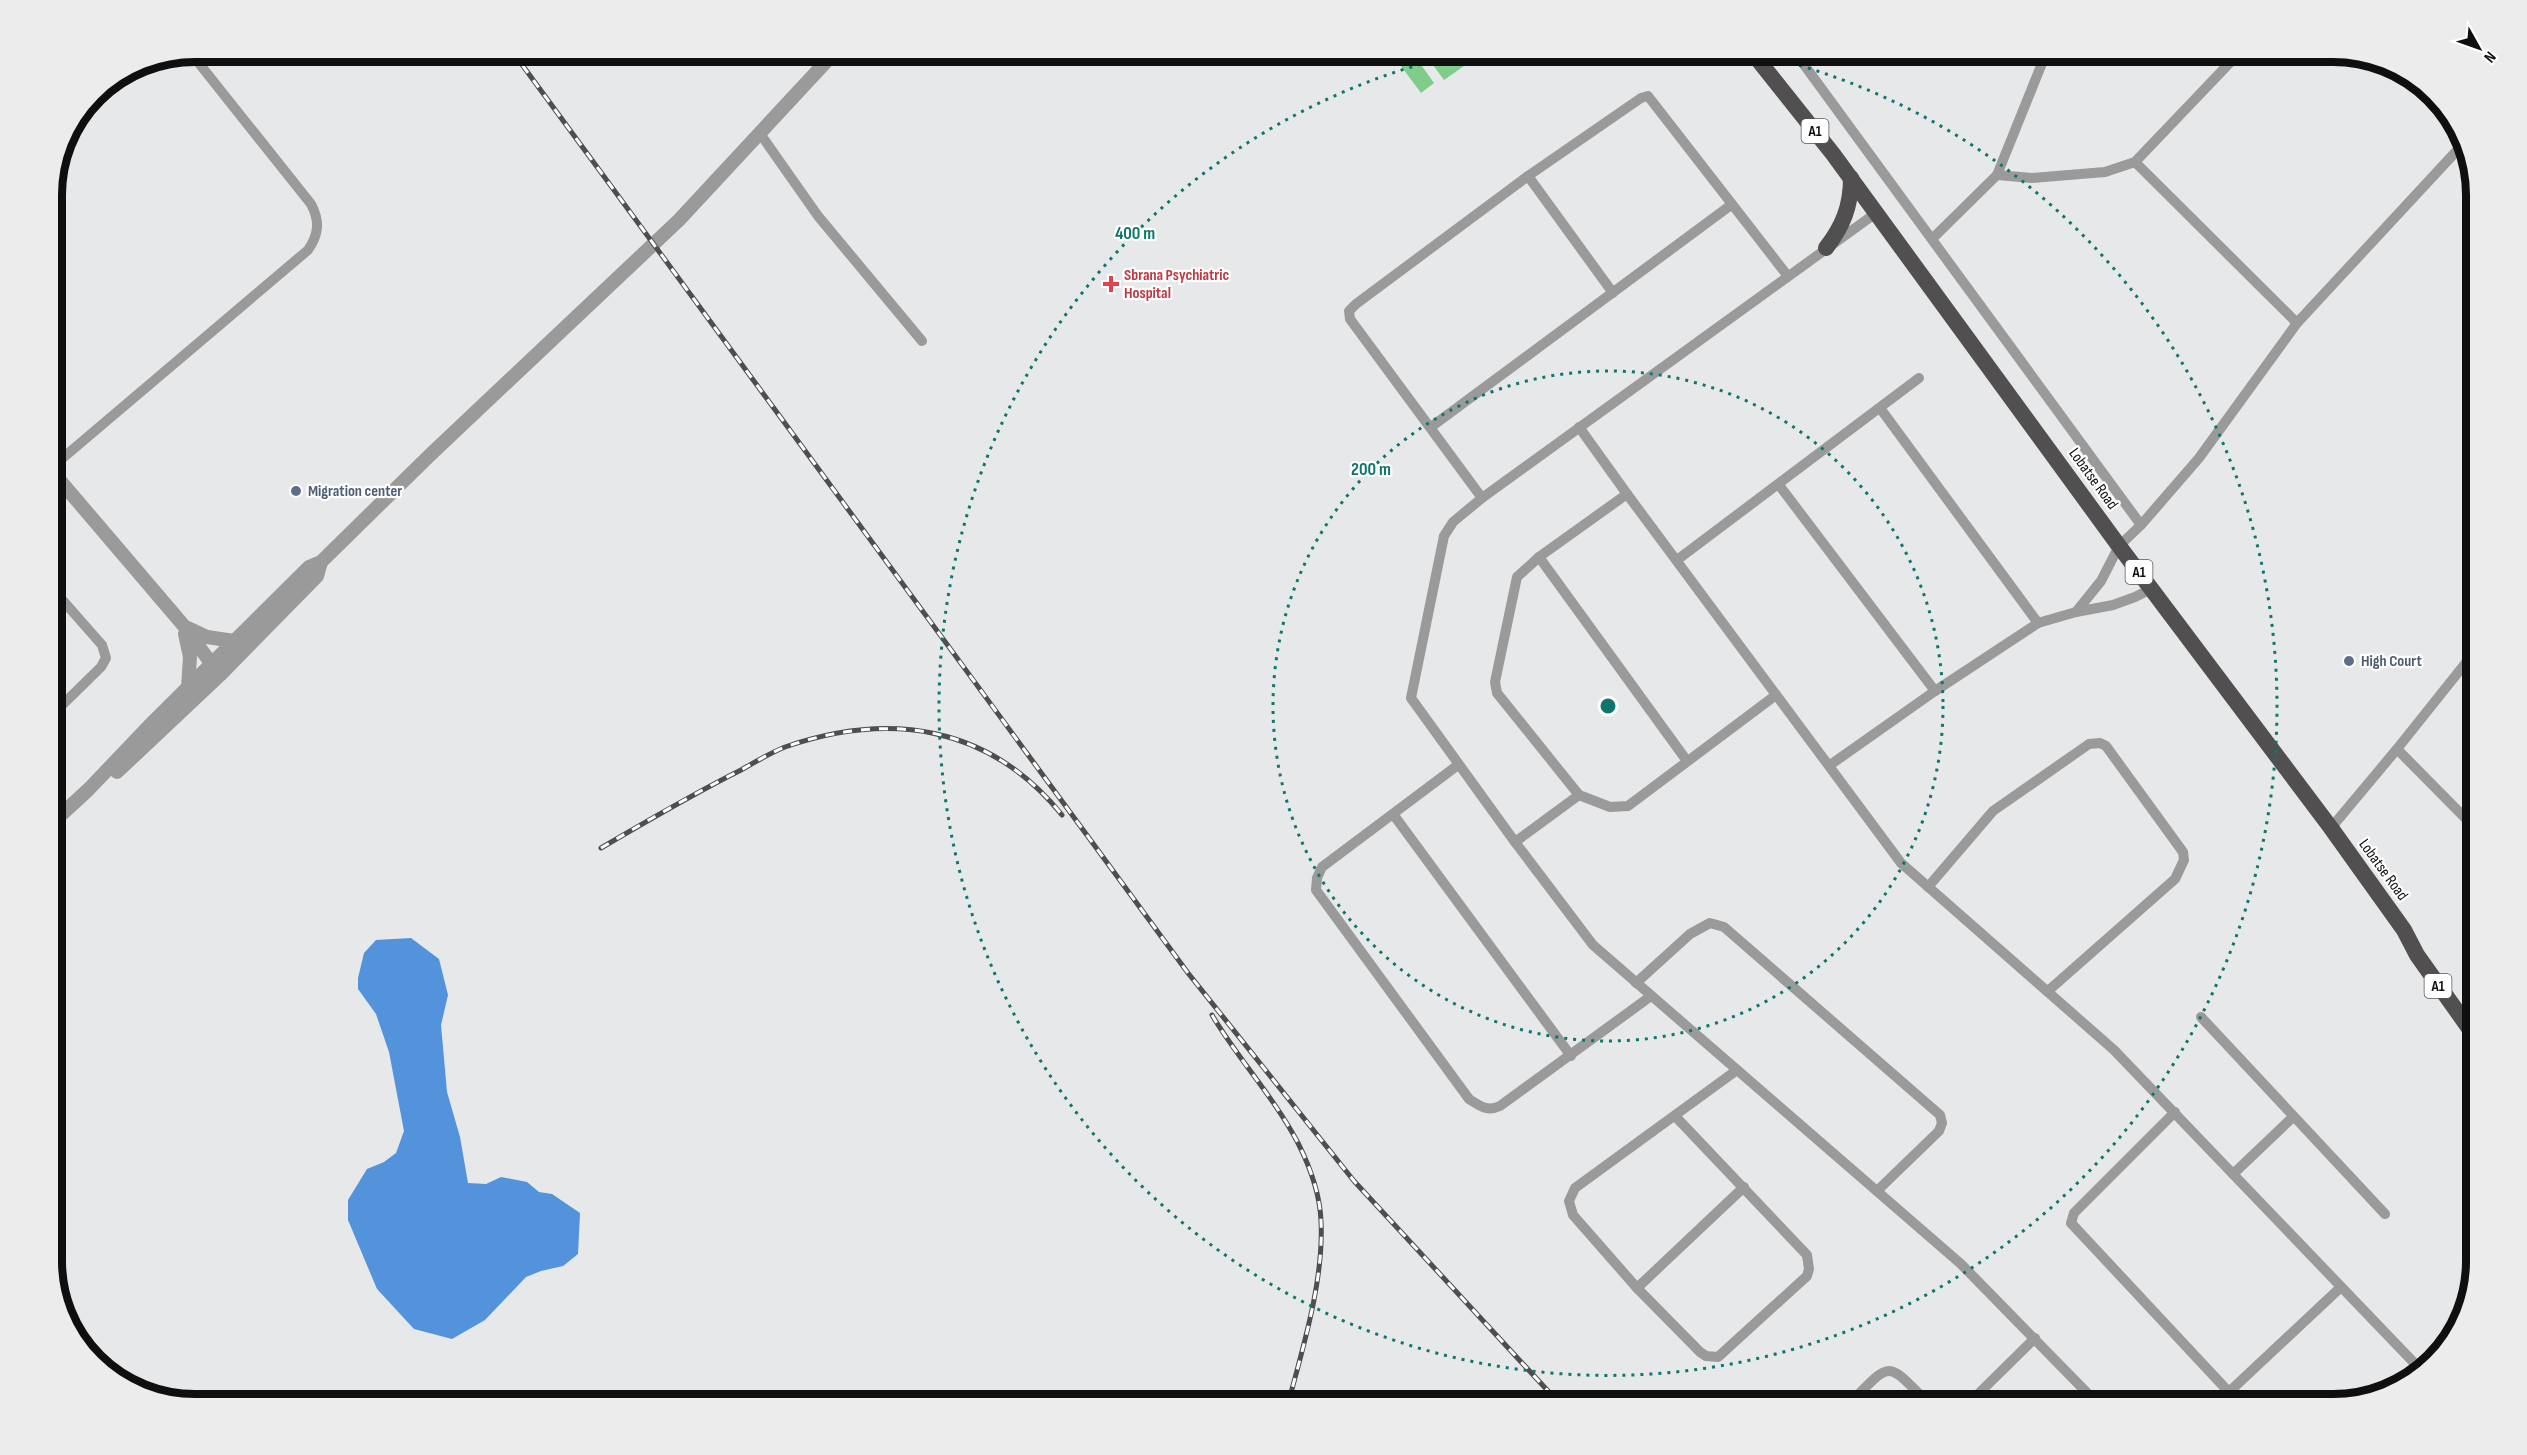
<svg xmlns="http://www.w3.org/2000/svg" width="2527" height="1455" font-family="'Sofia Sans Condensed',sans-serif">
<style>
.green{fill:#7ece89}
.water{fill:#5293db}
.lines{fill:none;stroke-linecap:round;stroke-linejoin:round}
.minor{stroke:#9b9a9a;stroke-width:10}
.tertiary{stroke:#9b9a9a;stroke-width:14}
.trunk{stroke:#514f4f;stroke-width:16}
.rail-casing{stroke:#4e4e4f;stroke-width:5}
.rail{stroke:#fff;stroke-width:3;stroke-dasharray:9;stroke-linecap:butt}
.ring{fill:none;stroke:#0f766e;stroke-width:3;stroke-dasharray:3 6}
.health-dot{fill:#e0444e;stroke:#fff;stroke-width:2}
.service-dot{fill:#5c6f8a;stroke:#fff;stroke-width:2}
.labels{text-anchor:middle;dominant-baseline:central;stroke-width:4.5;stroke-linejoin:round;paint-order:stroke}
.shield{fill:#fff;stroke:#575758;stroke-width:1.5}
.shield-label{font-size:15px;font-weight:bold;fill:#0f0f10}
.health-label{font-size:16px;font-weight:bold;fill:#be3a42;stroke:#fff;text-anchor:start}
.street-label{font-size:16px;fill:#0f0f10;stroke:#fff}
.service-label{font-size:16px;font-weight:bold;fill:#4e5e75;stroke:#fff;text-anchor:start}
.rim{fill:none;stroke:#0f0f10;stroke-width:8}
.centre{fill:#0f766e;stroke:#fff;stroke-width:3}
.ring-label{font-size:18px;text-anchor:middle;font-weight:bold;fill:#0f766e;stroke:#fff;stroke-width:4.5;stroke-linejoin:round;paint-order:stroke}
</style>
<rect width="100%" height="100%" fill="#e7e8ea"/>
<g class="green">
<polygon points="1423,51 1453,51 1464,66 1444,80"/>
<polygon points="1412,52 1434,83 1421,93 1398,62"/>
</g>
<polygon class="water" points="411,938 439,959 448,995 441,1025 447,1092 460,1137 468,1183 486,1184 501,1177 527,1182 539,1192 552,1194 580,1213 578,1254 563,1266 541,1271 526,1277 485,1320 452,1339 414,1329 377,1289 348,1220 348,1200 367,1169 384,1162 396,1153 404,1131 389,1052 376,1014 358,989 358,978 364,953 376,940"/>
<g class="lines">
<g class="minor">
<polyline points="1794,51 2141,525"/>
<polyline points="759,132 818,216 922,341"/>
<polyline points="2135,162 2297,323"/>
<polyline points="1997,175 2032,178 2105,172 2135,162 2241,51"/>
<polyline points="1528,176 1613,293"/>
<polyline points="1876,213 1482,498 1453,522 1444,536 1411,698 1515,842 1593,945 1961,1264 2098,1404"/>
<polyline points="1932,239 1997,175 2047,51"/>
<polyline points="1880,408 2038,623"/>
<polyline points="1431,427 1731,205"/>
<polyline points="1579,427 1627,494 1901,863 2114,1050 2420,1369"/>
<path d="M 51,468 L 308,250 C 319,234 320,221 311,204 L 190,52"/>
<polyline points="1779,485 1935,691"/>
<polyline points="1627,494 1539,557 1517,577 1495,682 1497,693 1579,795 1610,807 1628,806 1776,695"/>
<polyline points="1482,498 1350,319 1349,311 1356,304 1528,176 1641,98 1648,96 1787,275"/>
<polyline points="1539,557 1687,761"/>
<polyline points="1677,560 1919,378"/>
<polyline points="51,587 102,645 106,658 101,667 51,716"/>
<polyline points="2076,612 2101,581 2119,546 2141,525 2199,458 2297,323 2463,144"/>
<polyline points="2397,749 2476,829"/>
<path d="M 1458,765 L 1322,867 L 1317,878 L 1316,890 L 1469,1099 C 1480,1106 1487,1112 1500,1106 L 1651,996"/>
<polyline points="1830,765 1935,691 2038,623 2076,612 2113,605 2135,597 2151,589"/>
<polyline points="1393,814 1571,1056"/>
<polyline points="2331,828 2397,749 2476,650"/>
<polyline points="1515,842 1579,795"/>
<polyline points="1928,887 1993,811 2089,744 2100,743 2106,746 2183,852 2184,860 2175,879 2048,991"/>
<polyline points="1636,983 1690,934 1710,923 1724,927 1940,1115 1942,1123 1939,1131 1878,1190"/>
<polyline points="2201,1017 2385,1214"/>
<polyline points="2175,1112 2074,1213 2071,1223 2240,1404"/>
<polyline points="1675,1116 1807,1255 1809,1269 1807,1276 1718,1357 1706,1356 1700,1352 1637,1288 1573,1215 1569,1201 1575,1188 1737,1070"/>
<polyline points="2233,1174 2293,1117"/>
<polyline points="1637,1288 1744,1187"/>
<polyline points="2229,1392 2341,1287"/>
<path d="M 1849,1404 C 1893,1360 1885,1360 1929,1404"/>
<polyline points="1968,1404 2035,1338"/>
</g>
<g class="tertiary">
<polyline points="51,470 184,626 216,670"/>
<polyline points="188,628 207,637 234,641"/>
<polyline points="185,634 190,657 188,688"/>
<polyline points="117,772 220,675 317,576 321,562"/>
<polyline points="51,824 89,789 149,726 309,567 321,562 430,455 679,220 836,51"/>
</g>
<g class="trunk">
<polyline points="1751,51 1833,154 2119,546 2331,828 2404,930 2417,955 2476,1038"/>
<path d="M 1826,248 C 1843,226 1851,206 1851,178"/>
</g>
<g class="rail-casing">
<g id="rail">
<polyline points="512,51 1188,973 1354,1181 1560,1404"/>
<path d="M 601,848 C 647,821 693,794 741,770 C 755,762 770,753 785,747 C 890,711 989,725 1062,815"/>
<path d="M 1212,1015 C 1238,1059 1274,1097 1298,1143 C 1310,1167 1320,1194 1321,1221 C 1324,1280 1303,1347 1288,1404"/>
</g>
</g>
<use href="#rail" class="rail"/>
</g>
<g class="ring">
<circle cx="1608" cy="706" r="335"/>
<path d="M1747 52A669 669 0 1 1 1469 52"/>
</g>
<path class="health-dot" d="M1108 275h6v6h6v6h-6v6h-6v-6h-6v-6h6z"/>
<g class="service-dot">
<circle cx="296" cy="491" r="6"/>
<circle cx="2349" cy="661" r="6"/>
</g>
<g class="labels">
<g class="shield">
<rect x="1801.5" y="119" width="27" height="24" rx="4.5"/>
<rect x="2125.5" y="560" width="27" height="24" rx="4.5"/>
<rect x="2424.5" y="974" width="27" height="24" rx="4.5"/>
</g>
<g class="shield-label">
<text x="1815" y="131">A1</text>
<text x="2139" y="572">A1</text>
<text x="2438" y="986">A1</text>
</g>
<g class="health-label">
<text x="1124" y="275">Sbrana Psychiatric<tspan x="1124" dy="18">Hospital</tspan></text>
</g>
<g class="street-label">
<text transform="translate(2093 479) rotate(54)">Lobatse Road</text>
<text transform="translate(2383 870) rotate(54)">Lobatse Road</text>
</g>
<g class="service-label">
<text x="308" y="491">Migration center</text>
<text x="2361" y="661">High Court</text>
</g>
</g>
<path d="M0 0H2527V1455H0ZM195 62H2333A133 133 0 0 1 2466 195V1261A133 133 0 0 1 2333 1394H195A133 133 0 0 1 62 1261V195A133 133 0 0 1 195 62Z" fill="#ececec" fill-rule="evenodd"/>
<path class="rim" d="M195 62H2333A133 133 0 0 1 2466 195V1261A133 133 0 0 1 2333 1394H195A133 133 0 0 1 62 1261V195A133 133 0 0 1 195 62Z"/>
<circle cx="1608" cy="706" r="9" class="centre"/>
<g class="ring-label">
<text x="1135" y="239">400 m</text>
<text x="1371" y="475">200 m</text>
</g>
<g transform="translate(2479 48) rotate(130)" stroke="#ffffff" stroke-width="4.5" paint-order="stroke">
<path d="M0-4.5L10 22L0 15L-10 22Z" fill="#0f0f10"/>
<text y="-9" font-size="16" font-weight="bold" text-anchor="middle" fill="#0f0f10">N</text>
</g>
</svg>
